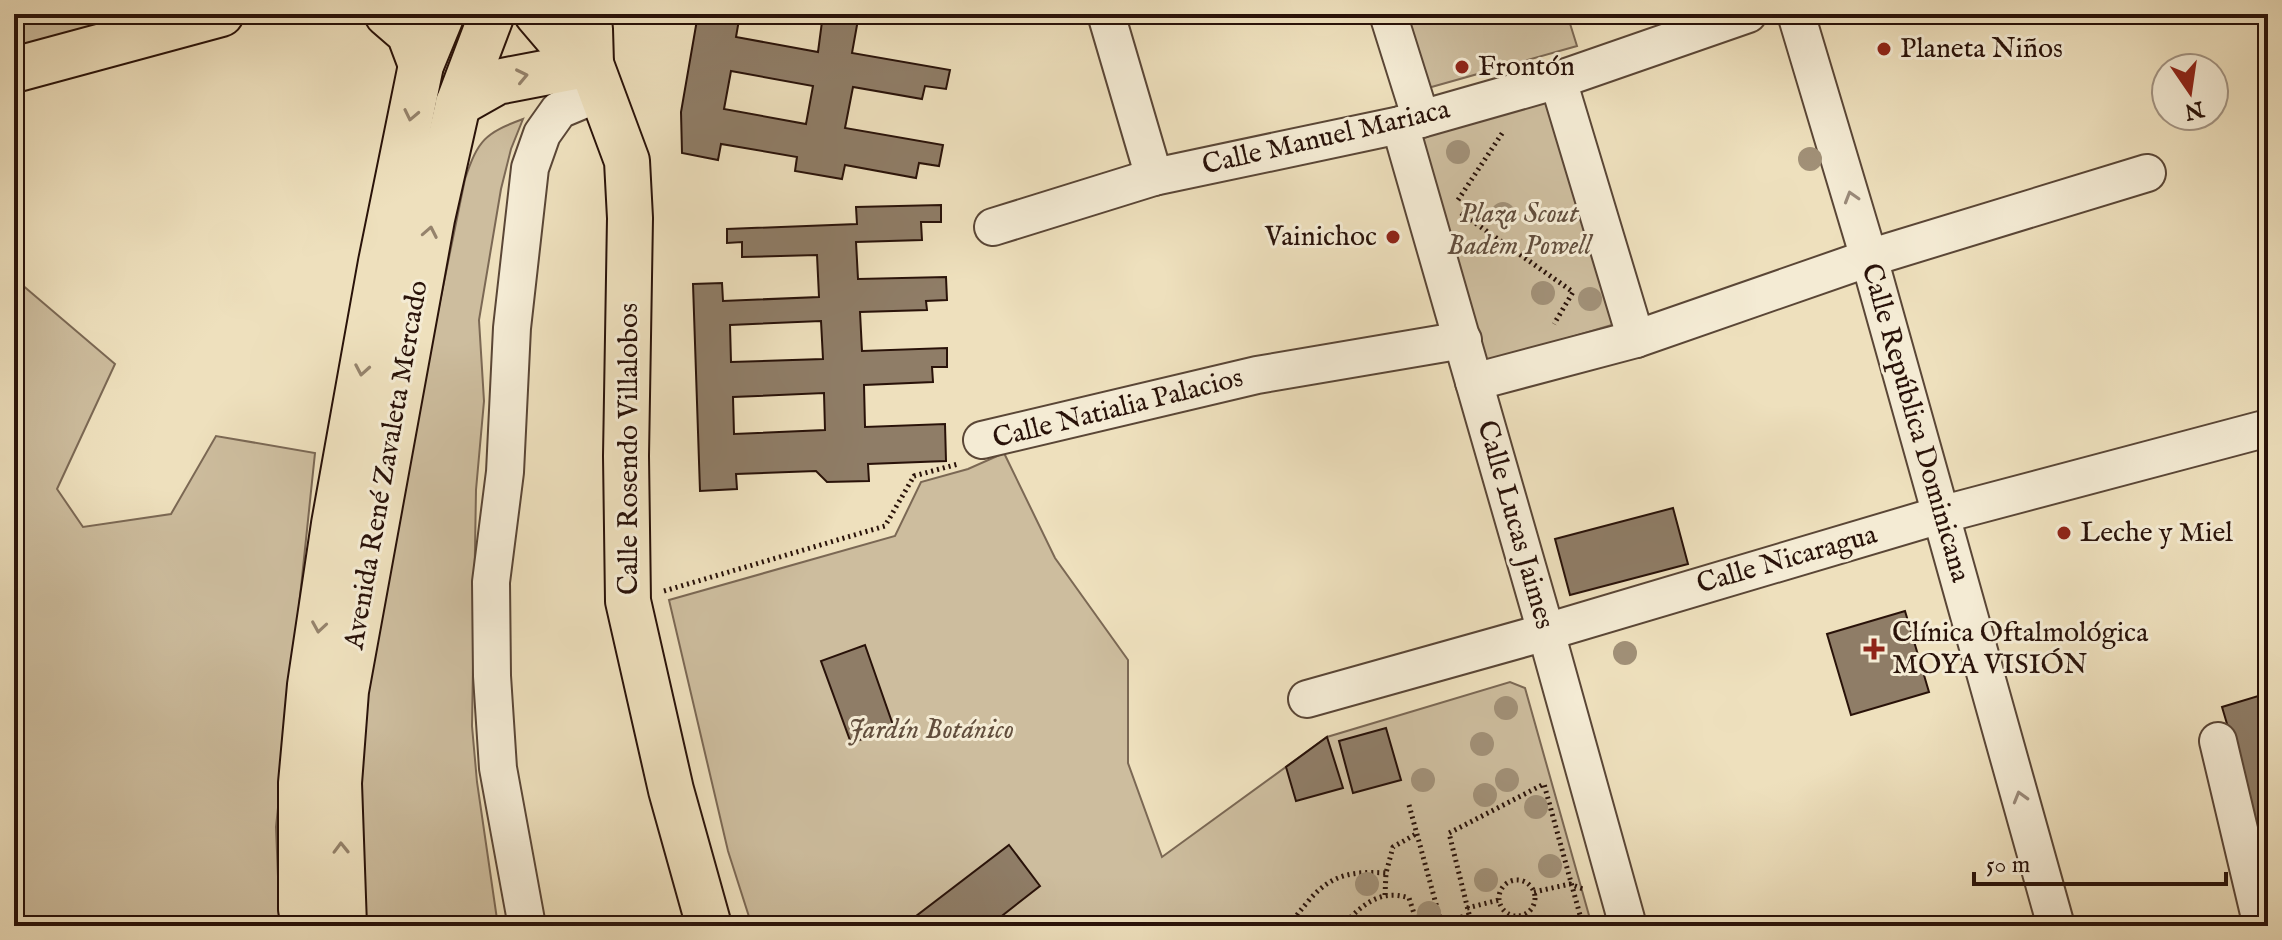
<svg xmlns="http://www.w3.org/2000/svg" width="2282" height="940" font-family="'IM FELL English',serif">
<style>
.green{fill:#cdbd9e;stroke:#7b6854;stroke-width:2}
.building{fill:#8f7d67;stroke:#291209;stroke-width:2;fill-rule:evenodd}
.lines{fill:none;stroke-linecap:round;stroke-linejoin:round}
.minor-casing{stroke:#5a4636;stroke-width:40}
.major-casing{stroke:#291209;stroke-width:48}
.path{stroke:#291209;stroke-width:5;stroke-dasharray:2 4;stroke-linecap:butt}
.minor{stroke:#f4ebd4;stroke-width:36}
.major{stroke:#eee0bd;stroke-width:44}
.tree{fill:#a19077}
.oneway{stroke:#95836c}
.oneway2{stroke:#998979}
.poi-dot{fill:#8f2418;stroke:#f4ebd4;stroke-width:3}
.labels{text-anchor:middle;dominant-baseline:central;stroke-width:6;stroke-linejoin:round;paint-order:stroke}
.poi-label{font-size:28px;fill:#291209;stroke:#f4ebd4;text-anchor:start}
.street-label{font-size:28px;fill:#291209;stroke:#f4ebd4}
.park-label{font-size:28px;font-style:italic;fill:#624e3d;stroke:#f4ebd4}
</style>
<rect width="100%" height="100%" fill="#eee0bd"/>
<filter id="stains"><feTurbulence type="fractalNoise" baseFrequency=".0025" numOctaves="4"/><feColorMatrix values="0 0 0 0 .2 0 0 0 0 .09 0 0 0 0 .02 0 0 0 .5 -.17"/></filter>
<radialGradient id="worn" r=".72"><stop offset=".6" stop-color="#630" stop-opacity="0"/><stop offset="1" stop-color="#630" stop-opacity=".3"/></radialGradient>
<g class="green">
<polygon points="14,14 157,14 14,59"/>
<polygon points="1406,14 1567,14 1577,46 1428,88"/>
<polygon points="1553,96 1622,322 1484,363 1417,139"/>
<path d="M 523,119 L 511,149 L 501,189 L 479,320 L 484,401 L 476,490 L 472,726 L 477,782 L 498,926 L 362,926 L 359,769 L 376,615 L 465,179 C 478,140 485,133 523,119 Z"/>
<polygon points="14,278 115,364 57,489 83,527 171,514 216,436 315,453 276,827 280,926 14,926"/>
<polygon points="1004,453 1055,558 1128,660 1128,763 1162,857 1327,737 1510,682 1525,688 1592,926 752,926 728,851 669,600 895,536 921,482 968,469"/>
</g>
<g class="building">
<path d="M 698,14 L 740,14 L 736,37 L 818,52 L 823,14 L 859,14 L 852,53 L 950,70 L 946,89 L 925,86 L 922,99 L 853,87 L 845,128 L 943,145 L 939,166 L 919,163 L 916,178 L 845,165 L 842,179 L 795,171 L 797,157 L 721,144 L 718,160 L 682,153 L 681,112 ZM 731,71 L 813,86 L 806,124 L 724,109 Z"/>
<path d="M 941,205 L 941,222 L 921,222 L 922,240 L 856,242 L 858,279 L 946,277 L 947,300 L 926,301 L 927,310 L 860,312 L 862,351 L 947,348 L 947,367 L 932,367 L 933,382 L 864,385 L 865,427 L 945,424 L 946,461 L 868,464 L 869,481 L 827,482 L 816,471 L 736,474 L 737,489 L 700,491 L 693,284 L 722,283 L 723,301 L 819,297 L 817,255 L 742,257 L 742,242 L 727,243 L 727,229 L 857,224 L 856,207 ZM 821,321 L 823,359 L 731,362 L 730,325 ZM 824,393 L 825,430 L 734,434 L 733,397 Z"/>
<polygon points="1673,508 1688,564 1570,595 1555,539"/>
<polygon points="1905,611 1929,692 1851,715 1827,634"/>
<polygon points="865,645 894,728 851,743 821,661"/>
<polygon points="2268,693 2268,862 2222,707"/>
<polygon points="1386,728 1401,780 1353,793 1339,741"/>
<polygon points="1327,737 1343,788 1296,801 1286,767"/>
<polygon points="1009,845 1040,886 989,926 903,926"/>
</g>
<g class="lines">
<g class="minor-casing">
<g id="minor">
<polyline points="1106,14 1154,177"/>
<polyline points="1388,14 1421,119"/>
<polyline points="1796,14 1869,258 2056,926"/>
<polyline points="1558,80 1636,339"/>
<polyline points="1400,125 1546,632 1628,926"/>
<polyline points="993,227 1154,177 1400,125 1558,80 1748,14"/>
<polyline points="1474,382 1636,339 1869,258 2147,173"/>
<polyline points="982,440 1257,375 1463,340"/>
<polyline points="1307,699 1546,632 1940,515 2268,428"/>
<polyline points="2218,741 2262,926"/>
<polyline points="527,926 498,768 492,676 491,582 505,472 512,328 530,168 542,134 559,110 602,92"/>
</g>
</g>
<g class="major-casing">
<g id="major">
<polyline points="387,14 409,33 421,65"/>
<polyline points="537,14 560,41 591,64"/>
<polyline points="585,14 590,29 591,64 627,161 630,218 626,456 628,601 671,790 709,926"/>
<polyline points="14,70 221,14"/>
<polyline points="458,104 497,82 591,64"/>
<polyline points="304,926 301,909 301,783 310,685 334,524 381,262 421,65 442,14"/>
<polyline points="344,926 339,783 346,691 432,219 458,104 492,14"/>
</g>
</g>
<g class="path">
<polyline points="1458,200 1503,132"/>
<polyline points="1461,213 1573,292 1554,324"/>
<polyline points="664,591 885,526 914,476 958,464"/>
<polyline points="1409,805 1442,926"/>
<circle cx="1517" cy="898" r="18"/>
<polyline points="1534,892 1570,884 1583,889"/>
<polyline points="1385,895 1386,873 1393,847 1416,834"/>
<polyline points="1467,908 1499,900"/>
<path d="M 1292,926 C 1295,915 1303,908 1310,899 C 1332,874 1353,871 1386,873"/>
<path d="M 1342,926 C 1361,906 1380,888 1409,898 L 1418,926"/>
<polyline points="1426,926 1469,915"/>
<polyline points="1472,926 1449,833 1544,784 1583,926"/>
</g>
<use href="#minor" class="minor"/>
<use href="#major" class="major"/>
</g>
<g class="tree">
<circle cx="1458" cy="152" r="12"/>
<circle cx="1810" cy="159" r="12"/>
<circle cx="1503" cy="214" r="12"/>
<circle cx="1543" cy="293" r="12"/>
<circle cx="1590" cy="299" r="12"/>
<circle cx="1625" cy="653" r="12"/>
<circle cx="1506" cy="708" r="12"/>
<circle cx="1482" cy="744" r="12"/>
<circle cx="1423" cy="780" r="12"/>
<circle cx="1507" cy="780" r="12"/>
<circle cx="1485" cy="795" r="12"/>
<circle cx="1536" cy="807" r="12"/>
<circle cx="1550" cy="866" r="12"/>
<circle cx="1486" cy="880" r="12"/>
<circle cx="1367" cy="884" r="12"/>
<circle cx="1429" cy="913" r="12"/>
</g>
<defs><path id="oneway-chevron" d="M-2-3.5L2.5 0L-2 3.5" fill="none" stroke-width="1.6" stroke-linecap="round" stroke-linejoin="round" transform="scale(2)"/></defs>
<g class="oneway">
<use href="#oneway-chevron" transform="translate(522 76) rotate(-12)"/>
<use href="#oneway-chevron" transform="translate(411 115) rotate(102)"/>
<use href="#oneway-chevron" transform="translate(430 232) rotate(-79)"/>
<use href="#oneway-chevron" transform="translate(362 370) rotate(100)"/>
<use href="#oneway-chevron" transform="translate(319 627) rotate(99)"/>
<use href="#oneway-chevron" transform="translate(341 848) rotate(-91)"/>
</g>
<g class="oneway2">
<use href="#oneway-chevron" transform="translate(1851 197) rotate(-107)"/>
<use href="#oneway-chevron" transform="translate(2020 797) rotate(-106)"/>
</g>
<g class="poi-dot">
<circle cx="1884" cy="49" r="8"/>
<circle cx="1462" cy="67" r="8"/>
<circle cx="1393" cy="237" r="8"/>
<circle cx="2064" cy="533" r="8"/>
<path d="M1870 637h8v8h8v8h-8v8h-8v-8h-8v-8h8z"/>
</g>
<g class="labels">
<g class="poi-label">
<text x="1900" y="49">Planeta Niños</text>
<text x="1478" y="67">Frontón</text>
<text x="1377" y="237" text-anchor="end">Vainichoc</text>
<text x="2080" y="533">Leche y Miel</text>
<text x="1892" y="633">Clínica Oftalmológica<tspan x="1892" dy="32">MOYA VISIÓN</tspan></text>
</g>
<g class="street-label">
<text transform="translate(1326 138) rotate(-13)">Calle Manuel Mariaca</text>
<text transform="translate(1118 409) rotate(-14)">Calle Natialia Palacios</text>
<text transform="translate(1915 423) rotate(74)">Calle República Dominicana</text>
<text transform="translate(629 449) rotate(-90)">Calle Rosendo Villalobos</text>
<text transform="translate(387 465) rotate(-80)">Avenida René Zavaleta Mercado</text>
<text transform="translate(1515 525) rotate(74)">Calle Lucas Jaimes</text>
<text transform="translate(1787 560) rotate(-16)">Calle Nicaragua</text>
</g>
<g class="park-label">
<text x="1519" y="214">Plaza Scout<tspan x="1519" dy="32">Badem Powell</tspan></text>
<text x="931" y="730">Jardín Botánico</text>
</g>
</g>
<rect width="2282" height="940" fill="none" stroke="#eee0bd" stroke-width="48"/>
<rect x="16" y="16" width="2250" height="908" fill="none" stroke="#291209" stroke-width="4"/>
<rect x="24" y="24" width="2234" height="892" fill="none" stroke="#291209" stroke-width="2"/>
<g transform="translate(2190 92) rotate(167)"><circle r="38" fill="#f4ebd4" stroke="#a39483" stroke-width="2"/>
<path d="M0-6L14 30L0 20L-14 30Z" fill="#8f2418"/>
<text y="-12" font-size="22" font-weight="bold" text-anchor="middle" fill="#291209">N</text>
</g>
<path d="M1974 872v12h252v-12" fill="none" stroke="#291209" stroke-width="4"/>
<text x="1986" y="872" font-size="24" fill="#291209" stroke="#f4ebd4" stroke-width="6" paint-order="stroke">50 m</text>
<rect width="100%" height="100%" filter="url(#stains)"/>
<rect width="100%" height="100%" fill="url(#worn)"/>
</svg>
